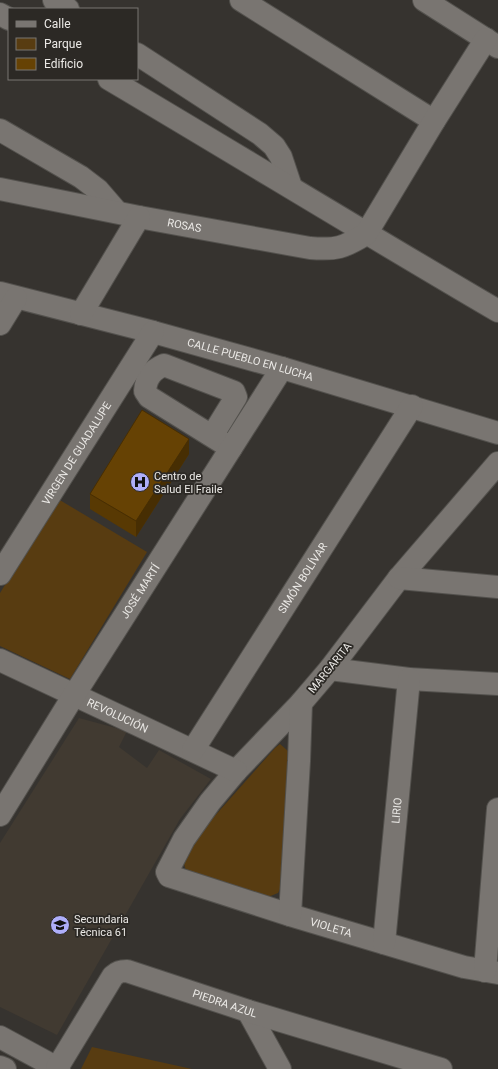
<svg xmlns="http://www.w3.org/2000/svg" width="498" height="1069" font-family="Roboto,sans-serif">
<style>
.built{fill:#413a31}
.green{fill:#583c11}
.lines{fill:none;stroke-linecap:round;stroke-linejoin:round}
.minor-casing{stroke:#53514d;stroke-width:24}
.minor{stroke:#797571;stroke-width:22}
.wall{fill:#583903}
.shaded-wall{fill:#472e03}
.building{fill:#664204;stroke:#472e03}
.labels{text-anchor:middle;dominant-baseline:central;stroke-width:3.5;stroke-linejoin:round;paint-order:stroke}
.street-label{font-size:11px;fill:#ebe9e6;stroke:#2c2925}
.poi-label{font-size:11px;fill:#ebe9e6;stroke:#2c2925;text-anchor:start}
</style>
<rect width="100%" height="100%" fill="#36332f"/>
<polygon class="built" points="79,718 127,731 119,747 147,768 159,750 211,779 180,819 57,1035 0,1007 0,843"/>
<g class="green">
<polygon points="58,499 147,552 70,679 0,646 0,593"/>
<polygon points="280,744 288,751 292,759 281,887 278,893 268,897 186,871 183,860 196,837 275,748"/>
<polygon points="92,1047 192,1069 81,1069"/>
</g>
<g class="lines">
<g class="minor-casing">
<g id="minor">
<polyline points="54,0 68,9"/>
<polyline points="241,0 434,121"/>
<polyline points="424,0 498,47"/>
<polyline points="0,14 9,19"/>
<polyline points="137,54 260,134 274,146 281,157 291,187"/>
<path d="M 109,79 C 239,156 368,235 498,311"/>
<polyline points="0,130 81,177 98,190 117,212"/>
<path id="s1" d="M 0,189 L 139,217 L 310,248 C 337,250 343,248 366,234 L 434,121 L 486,39"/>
<path id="s2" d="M 0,293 L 153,332 L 282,368 L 498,433"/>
<polyline points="81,314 139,217"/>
<polyline points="0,324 16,298"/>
<path d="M 212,436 L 236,397 L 234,392 L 164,365 C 152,370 146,378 145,391 L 149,397 L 231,448"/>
<path id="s3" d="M 498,463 L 399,578 L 330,669 L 301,703 L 236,771 L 210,802 L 184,839 L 167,872 L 169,876 L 290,915 L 464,967 L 498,973"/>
<path id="s4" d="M 0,574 L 153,332"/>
<polyline points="399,578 498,587"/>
<path id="s5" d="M 0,660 L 236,771"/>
<polyline points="330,669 409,679 498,684"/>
<path id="s6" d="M 193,750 L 412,406"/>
<path id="s7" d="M 0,815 L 74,695 L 282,368"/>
<polyline points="290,915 299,761 301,703"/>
<path id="s8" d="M 384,943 L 409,679"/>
<polyline points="485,971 498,809"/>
<polyline points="248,1011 280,1069"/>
<polyline points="0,1037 59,1069"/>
<polyline points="0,1067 5,1069"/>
<path id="s9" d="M 57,1068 L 113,976 C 118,972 120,971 127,971 L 248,1011 L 441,1069"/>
</g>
</g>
<use href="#minor" class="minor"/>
</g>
<polygon class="wall" points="189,454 136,537 90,509 90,494"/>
<polygon class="shaded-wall" points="189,439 189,454 136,537 136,521"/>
<polygon class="building" points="142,410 189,439 136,521 90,494"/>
<defs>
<g id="hospital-disc" transform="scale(1)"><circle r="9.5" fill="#aeaefa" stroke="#2c2925"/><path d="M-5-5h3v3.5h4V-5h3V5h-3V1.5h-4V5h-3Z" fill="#111"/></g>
<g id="school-disc" transform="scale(1)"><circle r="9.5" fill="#aeaefa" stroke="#2c2925"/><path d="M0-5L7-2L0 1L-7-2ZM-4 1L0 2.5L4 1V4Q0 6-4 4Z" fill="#111"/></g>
</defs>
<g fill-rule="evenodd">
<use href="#hospital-disc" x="140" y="482"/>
<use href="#school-disc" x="60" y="925"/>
</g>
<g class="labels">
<g class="street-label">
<text stroke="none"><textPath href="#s1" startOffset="188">ROSAS</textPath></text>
<text stroke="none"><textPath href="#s2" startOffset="259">CALLE PUEBLO EN LUCHA</textPath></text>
<text stroke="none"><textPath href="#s4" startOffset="143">VIRGEN DE GUADALUPE</textPath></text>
<text stroke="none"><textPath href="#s6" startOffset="204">SIMÓN BOLÍVAR</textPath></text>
<text stroke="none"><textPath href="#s7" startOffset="264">JOSÉ MARTÍ</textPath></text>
<text transform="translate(330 668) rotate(-51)">MARGARITA</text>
<text stroke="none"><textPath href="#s5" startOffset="130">REVOLUCIÓN</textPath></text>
<text stroke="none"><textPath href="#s8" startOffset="133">LIRIO</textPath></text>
<text stroke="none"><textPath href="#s3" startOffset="702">VIOLETA</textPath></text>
<text stroke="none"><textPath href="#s9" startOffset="226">PIEDRA AZUL</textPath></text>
</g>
<g class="poi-label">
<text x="154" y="476">Centro de<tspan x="154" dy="13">Salud El Fraile</tspan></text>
<text x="74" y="919">Secundaria<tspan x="74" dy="13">Técnica 61</tspan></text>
</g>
</g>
<rect x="8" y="8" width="130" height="72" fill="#2c2925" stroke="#787672"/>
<rect x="16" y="21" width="20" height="6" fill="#797571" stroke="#787672"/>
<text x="44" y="28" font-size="12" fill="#ebe9e6">Calle</text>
<rect x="16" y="38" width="20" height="12" fill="#583c11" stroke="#787672"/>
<text x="44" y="48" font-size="12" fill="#ebe9e6">Parque</text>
<rect x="16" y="58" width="20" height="12" fill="#664204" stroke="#787672"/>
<text x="44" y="68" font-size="12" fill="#ebe9e6">Edificio</text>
</svg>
